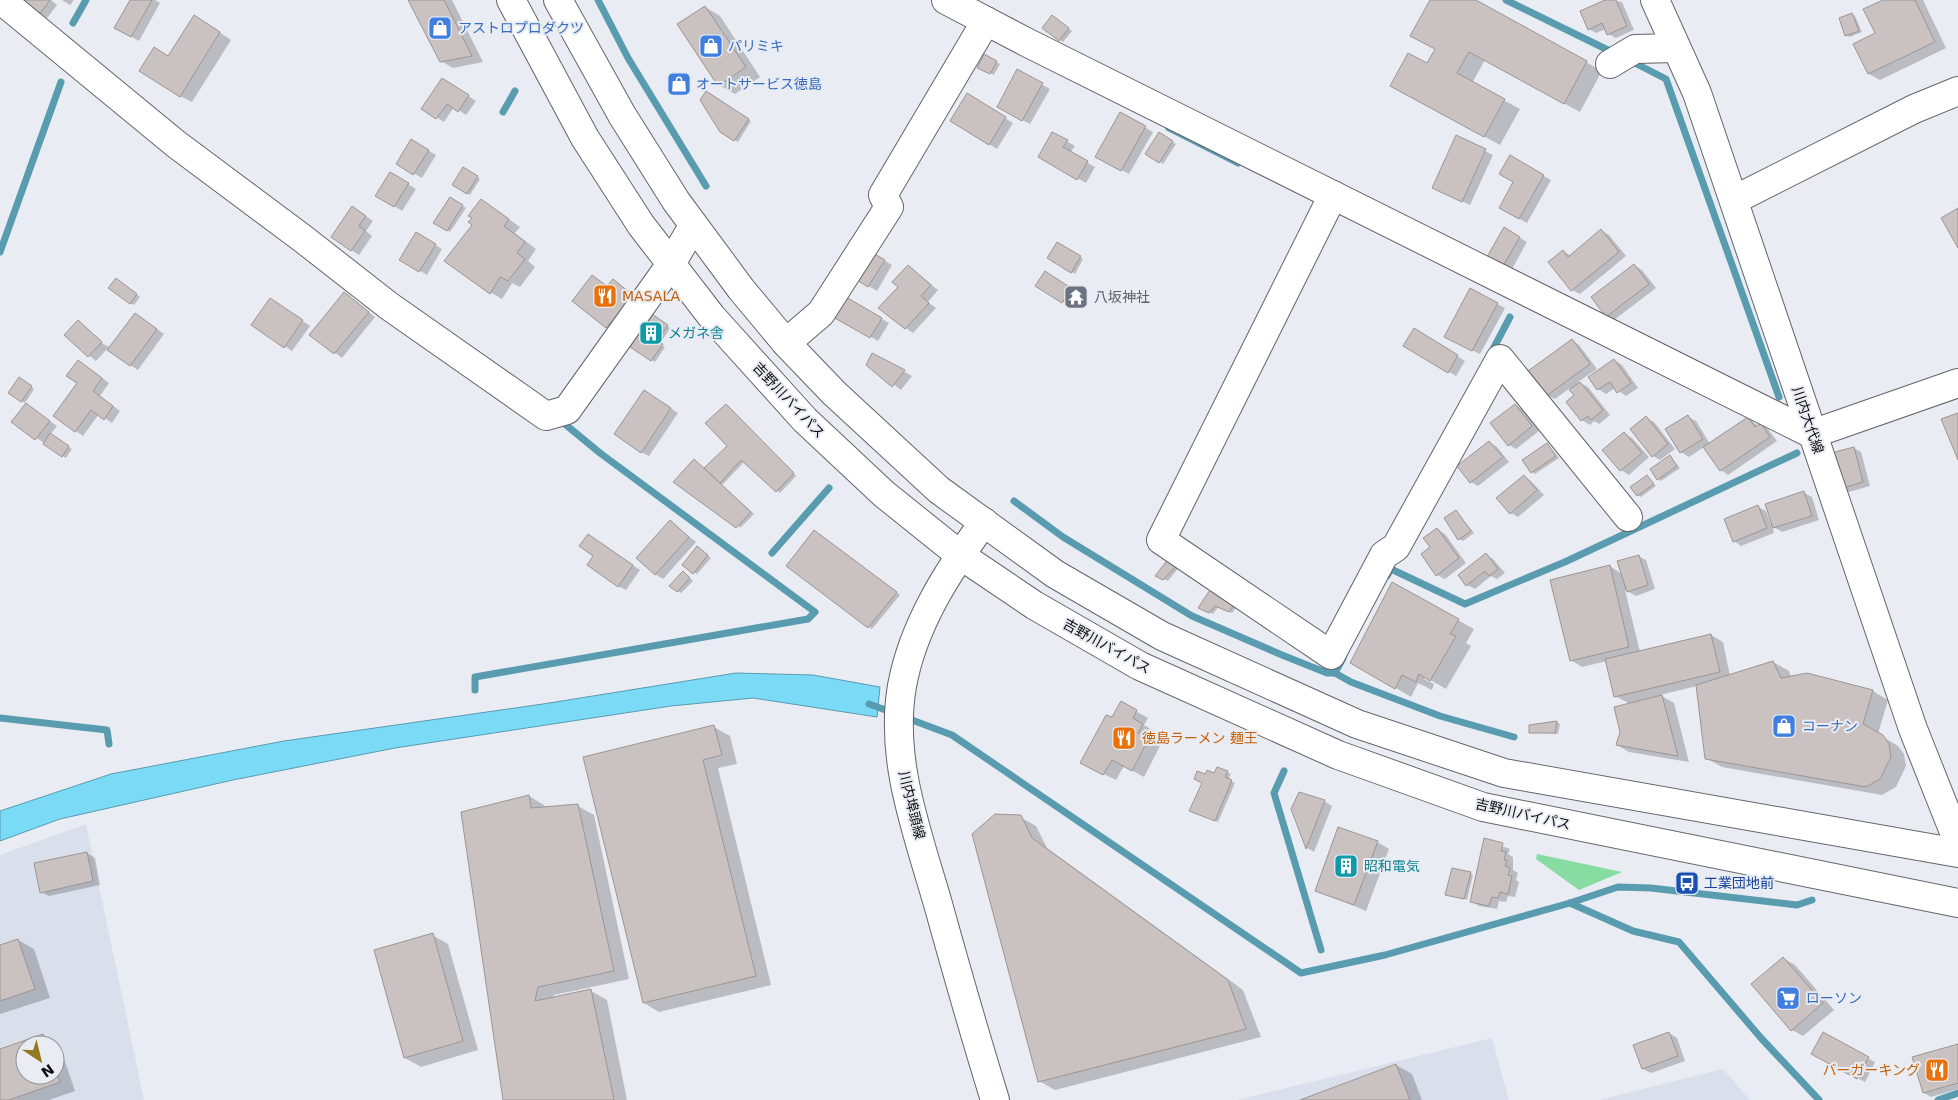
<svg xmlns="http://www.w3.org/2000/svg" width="1958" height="1100" font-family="'DejaVu Sans','Noto Sans JP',sans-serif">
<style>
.built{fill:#dadfec;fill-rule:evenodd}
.green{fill:#86dca1}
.water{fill:#7bdaf5;stroke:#599cb0}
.shadow{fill:#0003;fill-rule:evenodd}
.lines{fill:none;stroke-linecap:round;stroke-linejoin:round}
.stream{stroke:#599cb0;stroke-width:7}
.building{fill:#cac2c0;stroke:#9c9593}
.minor-casing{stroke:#63656a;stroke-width:30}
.major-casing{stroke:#63656a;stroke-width:30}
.highway-casing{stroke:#63656a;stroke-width:30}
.minor{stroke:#fff;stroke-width:28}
.major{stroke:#fff;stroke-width:28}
.highway{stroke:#fff;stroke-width:28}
.labels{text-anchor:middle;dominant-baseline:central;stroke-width:4;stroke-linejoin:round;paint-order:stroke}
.shop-label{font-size:14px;fill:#366cbe;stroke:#eaecf3;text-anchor:start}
.food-label{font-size:14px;fill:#c56008;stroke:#eaecf3;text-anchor:start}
.worship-label{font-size:14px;fill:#5b616d;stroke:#eaecf3;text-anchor:start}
.culture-label{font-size:14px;fill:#0d838f;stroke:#eaecf3;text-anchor:start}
.street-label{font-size:14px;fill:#0b0c0e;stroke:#eaecf3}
.transit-label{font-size:14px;fill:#164399;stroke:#eaecf3;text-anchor:start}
</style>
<rect width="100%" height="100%" fill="#eaecf3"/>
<g class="built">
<path d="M 86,824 L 144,1100 L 0,1100 L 0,855 ZM 25,1045 L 55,1045 L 55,1075 L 25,1075 Z"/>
<polygon points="1492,1038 1509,1100 1237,1100"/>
<polygon points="1723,1069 1750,1100 1599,1100"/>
</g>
<polygon class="green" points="1537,854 1622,872 1579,890 1536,859"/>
<polygon class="water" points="736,673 813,675 880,687 877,717 753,698 671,706 395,748 233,780 60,819 0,841 0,811 111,774 284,741 543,704"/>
<g class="shadow">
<polygon points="21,0 51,0 57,5 47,18"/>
<polygon points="62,0 74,0 70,5"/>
<polygon points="131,0 155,0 160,3 139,41 115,27"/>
<polygon points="409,0 452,0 483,62 453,68 441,61"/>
<polygon points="1431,0 1473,0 1602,71 1580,112 1485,60 1472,83 1520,109 1500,145 1407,94 1436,49"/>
<polygon points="1609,0 1622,2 1634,30 1616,38 1608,34 1606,29 1596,33 1589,29"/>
<polygon points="1885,0 1923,0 1946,48 1880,80 1869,74"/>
<polygon points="705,7 720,16 760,77 735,94 719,85"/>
<polygon points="1852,14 1855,16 1862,32 1850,37 1846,35"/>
<polygon points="1055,18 1072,31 1063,42 1043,28"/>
<polygon points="206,23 231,40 192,102 180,96"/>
<polygon points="985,56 1000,64 994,75 979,67"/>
<polygon points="1018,71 1050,89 1030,124 998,107"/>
<polygon points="450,84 476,101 466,115 454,107 444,122 423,108"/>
<polygon points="706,93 751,121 738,142 720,131"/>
<polygon points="968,95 1013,123 997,149 951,121"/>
<polygon points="1121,114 1153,132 1129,174 1096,156"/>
<polygon points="1053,133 1075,146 1070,153 1095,167 1086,183 1039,157"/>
<polygon points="1159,134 1176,144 1163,164 1146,153"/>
<polygon points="1456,137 1493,155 1470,205 1441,192"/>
<polygon points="412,141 436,155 422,178 397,164"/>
<polygon points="1510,157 1551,180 1527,223 1500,208 1515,182"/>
<polygon points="463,169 480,179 470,195 454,185"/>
<polygon points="391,173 416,189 402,211 377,195"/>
<polygon points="450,198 466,208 450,232 435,222"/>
<polygon points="493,208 520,227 515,233 536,249 528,261 535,267 520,287 512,283 502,299 490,292 474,224 473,218"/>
<polygon points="360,212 373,221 366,231 372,236 359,255 351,250"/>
<polygon points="1505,229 1527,242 1512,269 1489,256"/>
<polygon points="1602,231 1609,235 1626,256 1580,294 1572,290 1563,251 1571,256"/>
<polygon points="416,234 442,249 427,275 401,259"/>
<polygon points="1057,243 1083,259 1075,274 1048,258"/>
<polygon points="868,251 892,265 877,291 853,277"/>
<polygon points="1634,265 1642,270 1656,288 1614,320 1607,316"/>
<polygon points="908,266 938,290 928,302 936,308 913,333 906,328 900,287"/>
<polygon points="1045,273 1073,291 1065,303 1037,285"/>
<polygon points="119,281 140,297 134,305 130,303"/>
<polygon points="608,288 637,298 610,329 573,301"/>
<polygon points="345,294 375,317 342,358 311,334"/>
<polygon points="846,298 889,323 878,341 835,316"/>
<polygon points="278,304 310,326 292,351 253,325"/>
<polygon points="1497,304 1505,308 1480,354 1453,341"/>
<polygon points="652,316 670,328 660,344 665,347 655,362 632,347"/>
<polygon points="143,319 164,334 138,370 130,365"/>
<polygon points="78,322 101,340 97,338 96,340 109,347 96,361 65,335"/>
<polygon points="1414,330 1465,361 1456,376 1405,346"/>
<polygon points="1572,340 1579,345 1597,369 1578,382 1588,387 1610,415 1599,424 1594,421 1590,425 1582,420 1568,402 1575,395 1570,388 1555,399 1547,395"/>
<polygon points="873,354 912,376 901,390 868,365"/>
<polygon points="1614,360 1622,365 1638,388 1626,396 1615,388 1606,394 1598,389 1590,377"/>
<polygon points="86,366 109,383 100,396 120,411 112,423 99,414 83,436 76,431 78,383"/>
<polygon points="23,381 34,389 25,403 21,401"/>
<polygon points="652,396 678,413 649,456 641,452"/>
<polygon points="26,404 57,426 50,435 72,449 66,458 13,422"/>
<polygon points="726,405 796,476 780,493 745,461 722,485 754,514 740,528 695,461 705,469 728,446"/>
<polygon points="1515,405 1522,409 1539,431 1516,449 1509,445"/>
<polygon points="1688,417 1696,421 1710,444 1748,418 1758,426 1761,424 1768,429 1777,441 1728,475 1721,470 1704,447 1689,457 1681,452"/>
<polygon points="1646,418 1654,422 1675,449 1660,460 1653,456"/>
<polygon points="1624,433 1632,438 1649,457 1629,475 1621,470"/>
<polygon points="1489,442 1497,447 1509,462 1478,486 1471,482"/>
<polygon points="1547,444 1559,458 1535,474 1532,472"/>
<polygon points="1854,448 1861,452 1870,486 1849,492 1841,488"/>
<polygon points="1670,457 1680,468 1661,481 1658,479"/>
<polygon points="1524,476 1531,481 1544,495 1518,517 1511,513"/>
<polygon points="1647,477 1656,486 1641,497 1638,495"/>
<polygon points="1804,493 1812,497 1819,520 1782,532 1772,526 1774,533 1741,546 1734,541 1758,507 1766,511 1771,524"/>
<polygon points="1456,511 1474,533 1463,541 1459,539"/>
<polygon points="670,522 696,542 663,579 655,574"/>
<polygon points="1437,529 1445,534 1466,563 1445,579 1437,575 1432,548"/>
<polygon points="818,533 900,595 872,629 788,566"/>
<polygon points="596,540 640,570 626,590 618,586 595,555"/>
<polygon points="701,550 711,558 697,574 693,572"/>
<polygon points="1486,555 1493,559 1505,573 1497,579 1491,576 1475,589 1467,585 1460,576"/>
<polygon points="1638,556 1646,560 1655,589 1636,596 1625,590 1640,652 1711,635 1723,642 1730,676 1773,662 1789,671 1791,677 1873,691 1888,700 1878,734 1898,746 1904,754 1906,766 1896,787 1882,795 1722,767 1706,758 1697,686 1660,695 1674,703 1689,762 1629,752 1617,745 1630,704 1615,696 1607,661 1582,667 1571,660 1610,566 1622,574"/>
<polygon points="1169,559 1180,566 1168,581 1157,576"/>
<polygon points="687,575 693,581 681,593 677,591"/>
<polygon points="1392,584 1474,629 1466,643 1471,646 1446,689 1425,677 1424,679 1434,684 1432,690 1418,683 1411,697 1352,662"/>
<polygon points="1213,589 1237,606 1232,613 1219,606 1213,614 1202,609"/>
<polygon points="1121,703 1148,718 1144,725 1154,731 1149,740 1160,746 1144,777 1124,766 1116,780 1093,769"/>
<polygon points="1557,722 1560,724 1558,734 1530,732"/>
<polygon points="714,727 730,736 737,764 718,768 771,985 659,1012 644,1003 585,758"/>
<polygon points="1227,772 1231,774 1228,780 1235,783 1218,822 1194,812 1215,775"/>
<polygon points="529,796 544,805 545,808 578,806 594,815 629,979 554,995 553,998 591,991 607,1000 627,1100 505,1100"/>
<polygon points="1324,801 1332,806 1314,852 1307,848 1292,809"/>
<polygon points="1020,817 1036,826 1047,848 1243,990 1261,1037 1055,1090 1039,1081"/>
<polygon points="1485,840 1510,849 1508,854 1513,857 1513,870 1518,873 1516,880 1519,882 1515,897 1508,896 1506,902 1499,901 1497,909 1479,906 1471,901"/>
<polygon points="1377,842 1389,849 1366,911 1316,890"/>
<polygon points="87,853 95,858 100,885 49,896 41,892"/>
<polygon points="1470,873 1473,875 1467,900 1446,894"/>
<polygon points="432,935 448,944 478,1050 421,1067 405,1058"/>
<polygon points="18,940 34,949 50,998 0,1014 0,946"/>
<polygon points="1783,958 1795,965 1834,1010 1803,1036 1792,1030"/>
<polygon points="1669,1033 1677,1038 1685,1061 1651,1073 1643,1069 1635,1046"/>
<polygon points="1823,1034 1875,1062 1865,1082 1812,1054"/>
<path d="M 43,1035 L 59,1044 L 75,1091 L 49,1100 L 0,1100 L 0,1050 ZM 25,1045 L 55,1045 L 55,1075 L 25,1075 Z"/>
<polygon points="1958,1045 1958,1089 1931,1097 1924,1093"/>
<polygon points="1396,1065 1412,1074 1422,1100 1303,1100"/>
</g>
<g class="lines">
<g class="stream">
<polyline points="598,0 628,58 706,186"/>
<polyline points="1506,0 1614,53"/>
<polyline points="73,23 86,0"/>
<polyline points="1629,60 1666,79 1779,397"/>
<polyline points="503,112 515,91"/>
<polyline points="1169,128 1238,163"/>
<polyline points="0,252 61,82"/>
<polyline points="1490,355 1510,317"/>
<polyline points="1014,501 1063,537 1192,616 1282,655 1327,673 1335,673 1351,682 1440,716 1514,737"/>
<polyline points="772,553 829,488"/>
<polyline points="1387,576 1391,569 1465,604 1567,561 1797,453"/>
<polyline points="1335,673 1343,658"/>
<polyline points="475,690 475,677 808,619 815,612 600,453 560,420"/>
<polyline points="869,704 894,713"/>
<polyline points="904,717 952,735 1301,973 1385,955 1570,903 1618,887 1651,888 1797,905 1812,900"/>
<polyline points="0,718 107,730 109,744"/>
<polyline points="1284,771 1274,793 1321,950"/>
<polyline points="1570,903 1633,931 1679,942 1761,1038 1819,1100"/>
<polyline points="1938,1100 1958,1093"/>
</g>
</g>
<g class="building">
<polygon points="19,0 50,0 39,15"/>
<polygon points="130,0 152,0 131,37 114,28"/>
<polygon points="408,0 444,0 472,56 440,62"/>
<polygon points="1430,0 1476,0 1587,61 1564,104 1469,52 1457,73 1505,99 1484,137 1390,86 1408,53 1427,63 1435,49 1410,36"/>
<polygon points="1605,0 1616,0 1627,26 1607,35 1602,23 1588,30 1580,11"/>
<polygon points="1883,0 1915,0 1935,42 1868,74 1853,44 1875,33 1863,9"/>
<polygon points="705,6 746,67 718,86 677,24"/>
<polygon points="1852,13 1859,31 1845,36 1839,18"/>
<polygon points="194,15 220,32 180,97 139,71 154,47 168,56"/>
<polygon points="1052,15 1069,28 1059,41 1042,28"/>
<polygon points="984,54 997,61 990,74 977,68"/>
<polygon points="1017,69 1043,83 1022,121 997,107"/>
<polygon points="442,78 469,95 458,112 447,104 436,119 421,109"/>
<polygon points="706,91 749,119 734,141 720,132 700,100"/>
<polygon points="967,93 1006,117 989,145 950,121"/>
<polygon points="1120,112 1146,126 1121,171 1095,157"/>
<polygon points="1052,132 1068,140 1063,147 1088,161 1077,180 1038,157"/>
<polygon points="1159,132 1173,141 1159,163 1145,154"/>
<polygon points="1456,135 1486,149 1462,202 1432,188"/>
<polygon points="411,139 429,150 413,175 396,164"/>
<polygon points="1510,155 1544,175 1519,219 1499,208 1513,182 1499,174"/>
<polygon points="463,167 478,176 467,194 452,185"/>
<polygon points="390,172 409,183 394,207 375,196"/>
<polygon points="450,197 463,205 447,231 433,223"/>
<polygon points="481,199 509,219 504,226 525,242 517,253 525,259 508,281 500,277 490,294 444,261 472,225 468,222 472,218 468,216"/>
<polygon points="352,206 366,216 359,226 365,231 351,251 331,237"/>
<polygon points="1958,208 1958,248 1941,218"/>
<polygon points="1504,227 1520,237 1503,266 1487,257"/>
<polygon points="1601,229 1619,252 1571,291 1548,262 1563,250 1568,257"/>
<polygon points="416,232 436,244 419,272 399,260"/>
<polygon points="1057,242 1081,256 1071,273 1047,258"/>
<polygon points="868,250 885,260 868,287 852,277"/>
<polygon points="1634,264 1649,284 1606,317 1591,297"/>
<polygon points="908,265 931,285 921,296 929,303 905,329 878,308 898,287 892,282"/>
<polygon points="1045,271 1071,288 1062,303 1035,286"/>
<polygon points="592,275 607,286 613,279 634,296 606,328 572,301"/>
<polygon points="116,278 137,294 130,304 108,288"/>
<polygon points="1470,288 1498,303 1472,351 1444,337"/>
<polygon points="344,292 369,312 334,354 309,335"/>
<polygon points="846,297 882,318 870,338 833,317"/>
<polygon points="270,298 303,320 284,348 251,325"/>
<polygon points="135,313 157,329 130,366 107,350"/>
<polygon points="652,314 668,325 657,341 663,344 651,361 630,347"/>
<polygon points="78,320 102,342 88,357 64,335"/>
<polygon points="1414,328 1458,355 1448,373 1403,346"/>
<polygon points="1572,339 1590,364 1546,396 1528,371"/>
<polygon points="872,353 905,370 892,387 866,365"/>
<polygon points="1614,359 1631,383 1617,393 1610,382 1597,390 1588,377"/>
<polygon points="78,360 102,378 93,391 113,406 104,420 91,410 75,432 53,416 77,383 66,376"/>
<polygon points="19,377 32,386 21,402 8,393"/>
<polygon points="1580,382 1603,410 1591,420 1588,416 1581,421 1566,402 1574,395 1569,390"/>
<polygon points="644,390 671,408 641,453 614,434"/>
<polygon points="26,403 50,421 35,440 11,422"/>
<polygon points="726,404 794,473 776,492 741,460 720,483 704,468 727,446 705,423"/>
<polygon points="1515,404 1532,426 1508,446 1490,423"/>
<polygon points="1958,413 1958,460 1941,419"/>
<polygon points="1688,415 1703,439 1680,453 1665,429"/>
<polygon points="1646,416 1668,444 1652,457 1630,429"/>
<polygon points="1748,417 1755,427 1761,423 1770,437 1720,471 1703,447"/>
<polygon points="1624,432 1642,453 1620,471 1602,450"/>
<polygon points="50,433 69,446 62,457 43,444"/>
<polygon points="1489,441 1503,457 1470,483 1457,466"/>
<polygon points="1547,443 1556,456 1531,473 1522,460"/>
<polygon points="1854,447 1863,482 1840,489 1831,453"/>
<polygon points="1670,455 1677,466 1657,480 1650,469"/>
<polygon points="694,459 751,512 736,528 673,482"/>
<polygon points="1524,475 1537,490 1510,514 1496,498"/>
<polygon points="1647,475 1654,484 1637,496 1630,487"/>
<polygon points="1804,491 1812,516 1773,528 1765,504"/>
<polygon points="1758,505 1767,528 1733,542 1724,519"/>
<polygon points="1456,510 1471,531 1458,540 1444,518"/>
<polygon points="670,520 689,537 655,575 636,558"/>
<polygon points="1437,528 1459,558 1436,576 1421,554 1430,547 1423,538"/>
<polygon points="814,530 897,592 868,628 786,566"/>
<polygon points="588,534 633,565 618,587 587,565 593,556 579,546"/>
<polygon points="697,546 708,555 693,574 682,565"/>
<polygon points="1486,553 1498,569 1489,576 1485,571 1466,586 1458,575"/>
<polygon points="1639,555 1648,585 1627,592 1617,561"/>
<polygon points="1169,558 1178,564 1163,580 1155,576"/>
<polygon points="1610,565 1629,647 1570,661 1550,580"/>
<polygon points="683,571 690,578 677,592 669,586"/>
<polygon points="1392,582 1459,619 1450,634 1456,636 1430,681 1419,674 1416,682 1402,675 1395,689 1350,663"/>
<polygon points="1212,587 1235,603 1229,612 1215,606 1209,613 1198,608"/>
<polygon points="1711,634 1720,672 1614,697 1605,659"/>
<polygon points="1773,661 1781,678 1807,673 1873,690 1863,724 1883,735 1889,744 1891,757 1880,779 1866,787 1705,759 1696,685"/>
<polygon points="1662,695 1678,756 1616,745 1620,732 1614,707"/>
<polygon points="1121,701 1137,710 1133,718 1143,724 1138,733 1149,738 1132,771 1112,760 1103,775 1080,763 1106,715 1112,717"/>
<polygon points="1557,721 1555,733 1529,733 1529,725"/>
<polygon points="714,725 722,755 703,760 756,976 643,1003 583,757"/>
<polygon points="1217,767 1228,771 1225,777 1232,780 1215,821 1189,811 1202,783 1194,779 1197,771 1205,774 1207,770 1214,773"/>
<polygon points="1299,792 1325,800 1306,849 1291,809"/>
<polygon points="529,795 531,808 578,804 614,971 538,987 535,1001 591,989 614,1100 503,1100 461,812"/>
<polygon points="995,814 1021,815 1032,838 1228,980 1246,1029 1038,1082 972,834"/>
<polygon points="1338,827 1378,841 1354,905 1315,891"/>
<polygon points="1484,838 1503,843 1501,851 1506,852 1504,860 1507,860 1505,866 1510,868 1508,875 1512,876 1508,894 1500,892 1498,898 1492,897 1489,906 1470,902"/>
<polygon points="87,852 93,881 40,893 34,863"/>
<polygon points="1452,868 1471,872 1464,899 1445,895"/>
<polygon points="433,933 463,1041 404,1058 374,950"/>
<polygon points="18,939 35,989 0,1001 0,945"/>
<polygon points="1783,957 1823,1003 1791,1031 1751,984"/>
<polygon points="1669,1032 1678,1056 1642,1069 1633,1045"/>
<polygon points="1823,1032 1869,1057 1857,1079 1811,1054"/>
<polygon points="43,1034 47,1045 25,1045 25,1075 55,1075 55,1068 60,1082 9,1100 0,1100 0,1049"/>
<polygon points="1958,1044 1958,1083 1923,1093 1912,1057"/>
<polygon points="1396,1064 1410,1100 1300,1100"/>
</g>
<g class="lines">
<g class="minor-casing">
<g id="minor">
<polyline points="1,0 176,144 302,238 389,306 546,416 567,410 671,264 693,226"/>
<polyline points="946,0 1028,43 1812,434 1958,383"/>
<polyline points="1610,64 1635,49 1676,48"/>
<polyline points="1333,195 1161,540 1331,655 1384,555 1396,547 1500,359 1628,517"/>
<polyline points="1734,200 1914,109 1958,91"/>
<polyline points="786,343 821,313 889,207 883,195 986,21"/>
</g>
</g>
<g class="major-casing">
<g id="major">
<polyline points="1655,0 1697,93 1913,729 1958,842"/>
<path d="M 984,522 C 948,571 913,625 902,686 C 889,760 918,834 938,904 C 956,969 975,1035 995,1100"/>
</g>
</g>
<g class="highway-casing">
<g id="highway">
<polyline points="511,0 585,138 641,225 712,317 805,420 884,494 960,555 1034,605 1140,666 1338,755 1483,807 1958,903"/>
<polyline points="558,0 622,115 676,201 741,289 786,343 834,393 939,490 1055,574 1162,636 1357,724 1504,773 1958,853"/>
</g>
</g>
<use href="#minor" class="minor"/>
<use href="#major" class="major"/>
<use href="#highway" class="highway"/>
</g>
<defs>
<g id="shop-square" transform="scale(1.25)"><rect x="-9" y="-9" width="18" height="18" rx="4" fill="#3f7fe0" stroke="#eaecf3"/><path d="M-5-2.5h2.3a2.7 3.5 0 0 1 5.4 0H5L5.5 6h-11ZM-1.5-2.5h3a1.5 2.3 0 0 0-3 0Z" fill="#fff"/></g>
<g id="restaurant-square" transform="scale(1.25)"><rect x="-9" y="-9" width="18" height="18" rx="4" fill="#e8710a" stroke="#eaecf3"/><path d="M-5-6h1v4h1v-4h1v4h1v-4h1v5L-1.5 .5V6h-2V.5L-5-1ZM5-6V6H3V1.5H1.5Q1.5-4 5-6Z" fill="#fff"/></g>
<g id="temple-square" transform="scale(1.25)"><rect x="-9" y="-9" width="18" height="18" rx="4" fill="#6b7280" stroke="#eaecf3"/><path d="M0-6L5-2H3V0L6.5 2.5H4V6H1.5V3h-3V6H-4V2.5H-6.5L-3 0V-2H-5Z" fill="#fff"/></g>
<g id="building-square" transform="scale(1.25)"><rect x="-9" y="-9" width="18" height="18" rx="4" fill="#0f9aa8" stroke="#eaecf3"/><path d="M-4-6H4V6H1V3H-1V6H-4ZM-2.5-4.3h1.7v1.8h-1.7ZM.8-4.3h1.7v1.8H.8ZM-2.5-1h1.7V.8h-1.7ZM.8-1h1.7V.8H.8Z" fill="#fff"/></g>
<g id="bus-square" transform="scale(1.25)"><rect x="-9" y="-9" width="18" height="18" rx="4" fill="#1a4fb4" stroke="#eaecf3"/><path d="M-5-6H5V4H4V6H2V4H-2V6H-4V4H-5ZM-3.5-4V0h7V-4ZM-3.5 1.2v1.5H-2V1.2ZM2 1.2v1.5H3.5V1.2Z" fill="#fff"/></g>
<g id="supermarket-square" transform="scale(1.25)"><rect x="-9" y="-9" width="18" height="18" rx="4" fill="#3f7fe0" stroke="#eaecf3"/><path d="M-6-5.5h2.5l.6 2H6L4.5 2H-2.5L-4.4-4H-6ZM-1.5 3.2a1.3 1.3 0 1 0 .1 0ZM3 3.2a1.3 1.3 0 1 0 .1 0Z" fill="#fff"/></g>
</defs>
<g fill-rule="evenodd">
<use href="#shop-square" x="440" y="28"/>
<use href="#shop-square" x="711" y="46"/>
<use href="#shop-square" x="679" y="84"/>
<use href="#restaurant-square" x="605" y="296"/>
<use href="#temple-square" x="1076" y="297"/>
<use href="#building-square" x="651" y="333"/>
<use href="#shop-square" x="1784" y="726"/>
<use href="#restaurant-square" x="1124" y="738"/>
<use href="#building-square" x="1346" y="866"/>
<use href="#bus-square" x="1687" y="883"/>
<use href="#supermarket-square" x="1788" y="998"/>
<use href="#restaurant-square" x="1937" y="1070"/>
</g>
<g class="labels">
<g class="shop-label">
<text x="458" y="28">アストロプロダクツ</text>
<text x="728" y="46">パリミキ</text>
<text x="696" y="84">オートサービス徳島</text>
<text x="1802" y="726">コーナン</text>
<text x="1806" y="998">ローソン</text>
</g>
<g class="food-label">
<text x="622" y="296">MASALA</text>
<text x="1142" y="738">徳島ラーメン 麺王</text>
<text x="1920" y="1070" text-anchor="end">バーガーキング</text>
</g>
<g class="worship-label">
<text x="1094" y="297">八坂神社</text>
</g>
<g class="culture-label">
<text x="668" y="333">メガネ舎</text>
<text x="1364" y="866">昭和電気</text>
</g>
<g class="street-label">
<text transform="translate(789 400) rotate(47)">吉野川バイパス</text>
<text transform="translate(1808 420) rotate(71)">川内大代線</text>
<text transform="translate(1107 646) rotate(29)">吉野川バイパス</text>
<text transform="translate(912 805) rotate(76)">川内埠頭線</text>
<text transform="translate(1523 814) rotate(13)">吉野川バイパス</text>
</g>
<g class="transit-label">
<text x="1704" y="883">工業団地前</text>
</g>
</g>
<g transform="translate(40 1060) rotate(145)"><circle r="24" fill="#eaecf3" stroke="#919297"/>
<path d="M0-4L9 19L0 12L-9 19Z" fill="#92781e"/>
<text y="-8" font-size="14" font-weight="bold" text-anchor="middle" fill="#0b0c0e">N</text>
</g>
</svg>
